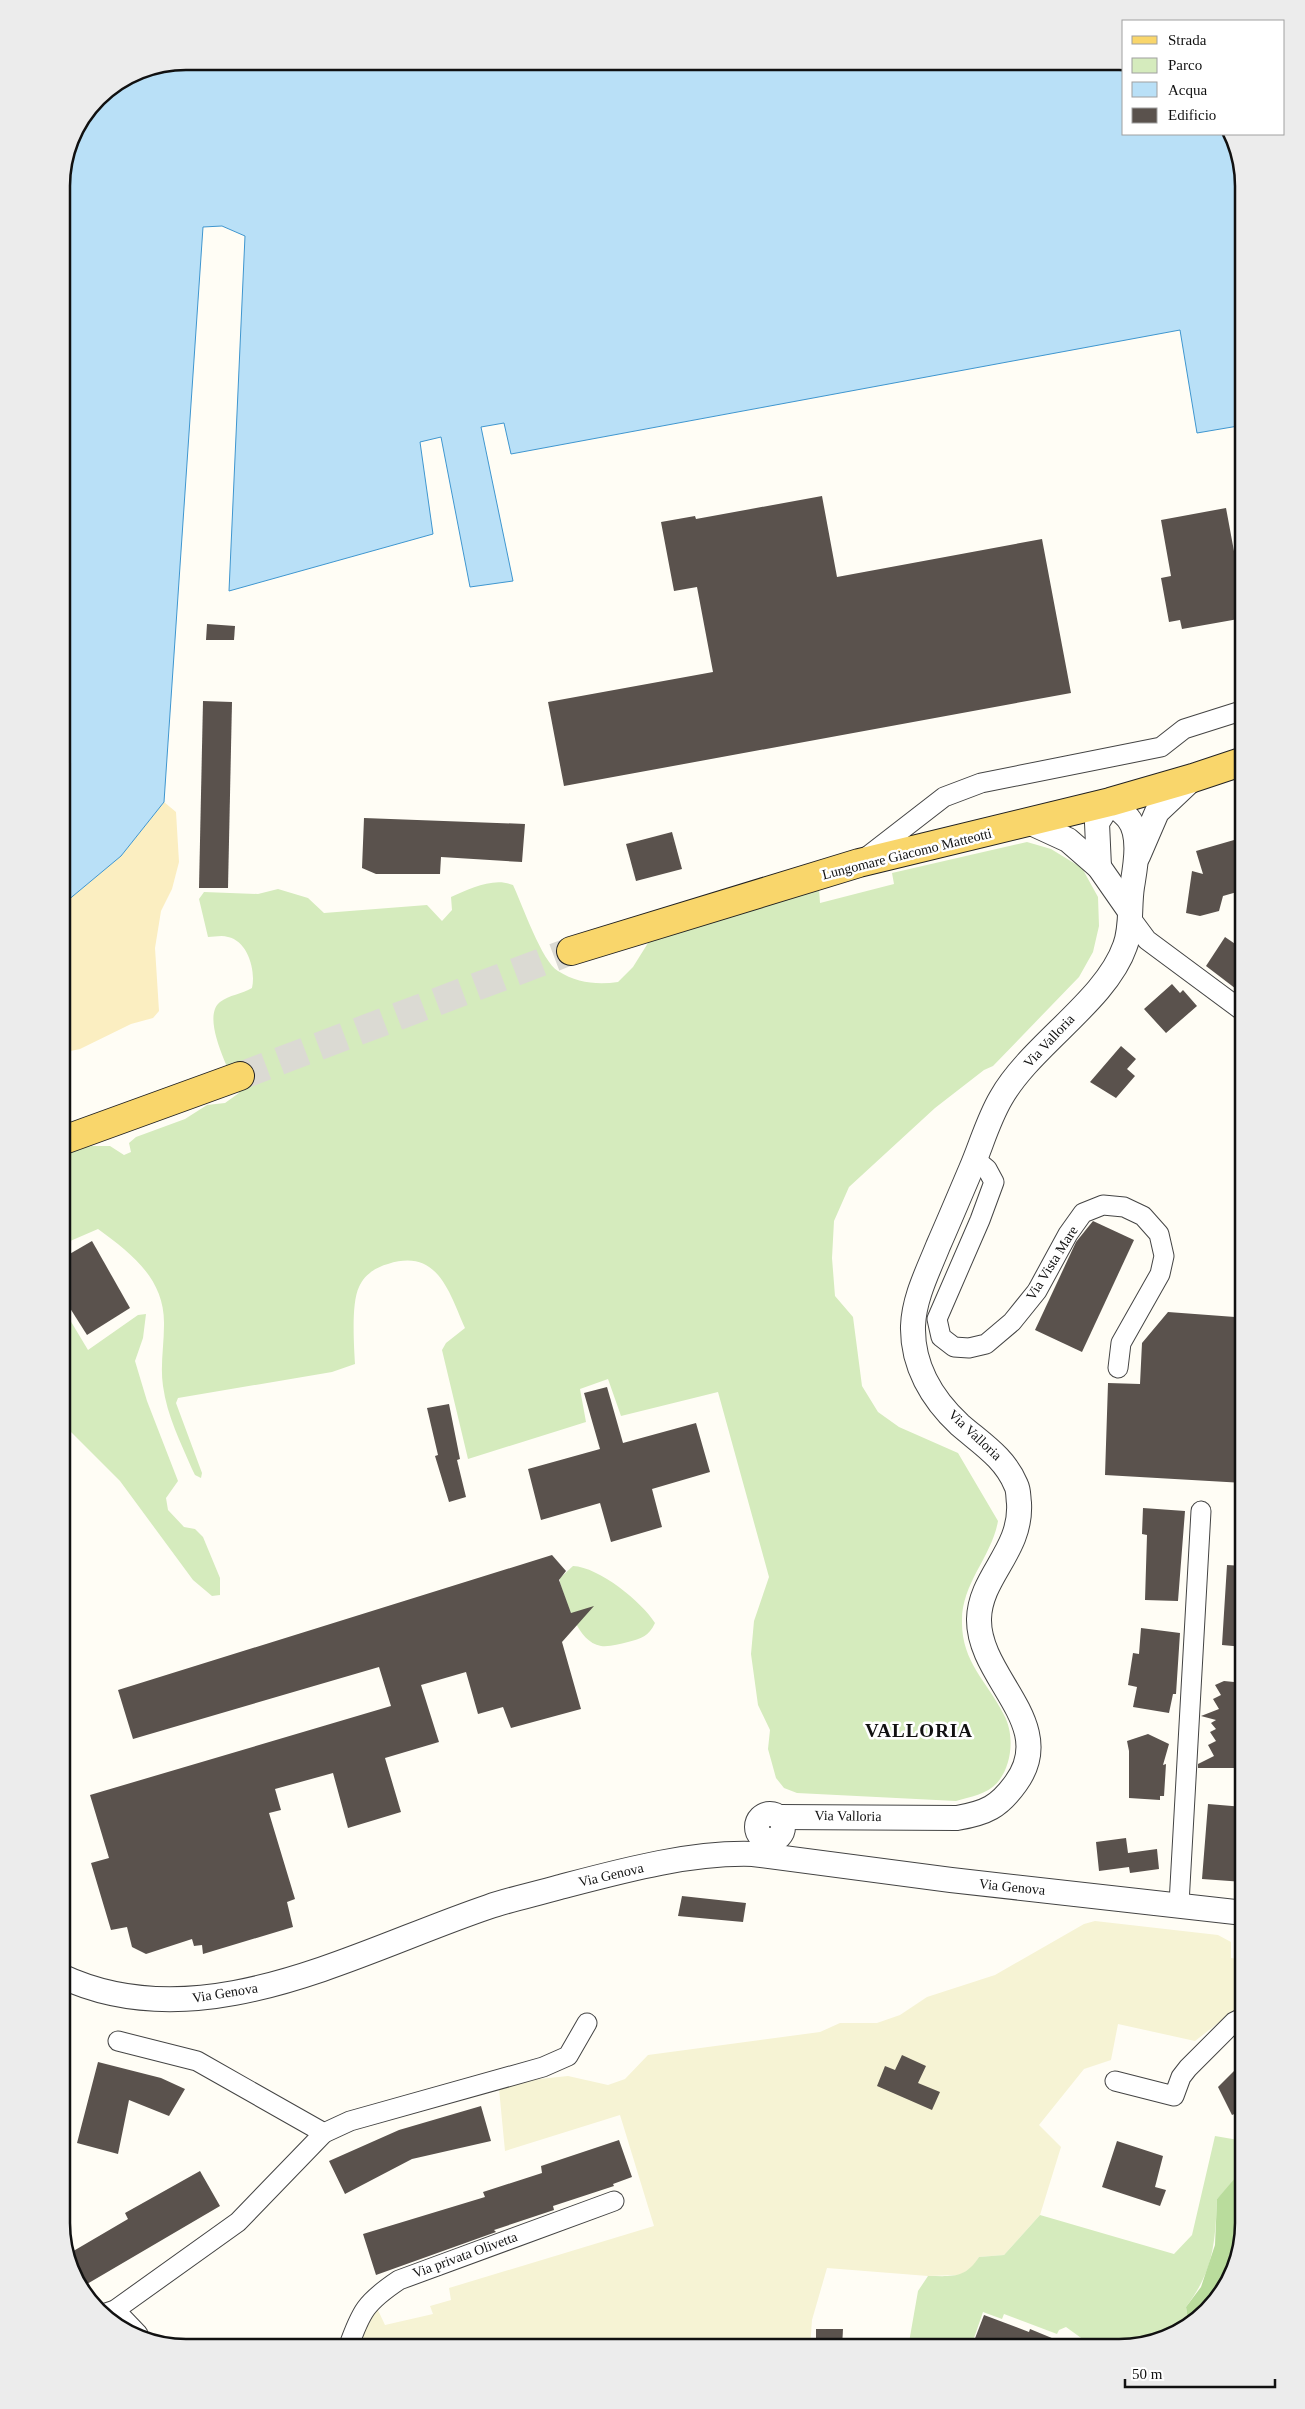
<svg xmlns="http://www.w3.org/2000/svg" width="1305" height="2409" font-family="Georgia,serif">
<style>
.farmland{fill:#f6f3d4}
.green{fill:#d5ebbd}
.forest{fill:#b9dc9c}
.sand{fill:#fbeec1}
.water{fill:#b9e0f7;stroke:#3f96cf}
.building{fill:#5a524d}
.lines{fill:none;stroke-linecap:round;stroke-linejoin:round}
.primary-tunnel{stroke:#dbdad3;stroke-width:28;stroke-dasharray:28 14;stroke-linecap:butt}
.minor-casing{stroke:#444;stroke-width:21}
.tertiary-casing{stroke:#444;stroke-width:26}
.primary-casing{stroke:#222;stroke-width:30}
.minor{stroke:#fff;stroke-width:19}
.tertiary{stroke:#fff;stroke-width:24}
.primary{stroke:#f9d66b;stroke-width:28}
.labels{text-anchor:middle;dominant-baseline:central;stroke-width:5;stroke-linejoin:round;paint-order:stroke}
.street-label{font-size:14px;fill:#111;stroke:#fff}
.district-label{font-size:19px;font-weight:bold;letter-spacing:1px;fill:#111;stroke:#fff}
.rim{fill:none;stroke:#111;stroke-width:2.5}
</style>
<rect width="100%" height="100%" fill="#fffdf5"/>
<polygon class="farmland" points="1095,1921 1218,1935 1231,1942 1231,1958 1244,1960 1244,2003 1195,2041 1118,2024 1111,2060 1084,2069 1039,2125 1061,2147 1040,2215 1004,2255 979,2257 973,2267 960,2275 928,2276 827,2268 812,2320 810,2348 357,2348 367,2324 377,2308 385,2325 433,2314 430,2306 451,2300 449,2288 654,2226 620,2115 505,2151 499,2089 502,2083 568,2076 608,2085 625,2079 648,2055 820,2032 840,2023 877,2023 900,2015 927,1997 995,1975 1084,1924"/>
<g class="green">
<path d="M 1027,842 L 1051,849 L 1082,868 L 1098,897 L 1099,926 L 1093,952 L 1079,977 L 993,1066 L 984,1070 L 935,1108 L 849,1187 L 834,1221 L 832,1258 L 835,1296 L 853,1317 L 862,1386 L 878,1412 L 899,1427 L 958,1453 L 998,1521 C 992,1556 962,1583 962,1620 C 961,1662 987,1681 1004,1715 C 1015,1735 1012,1766 997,1783 C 987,1794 970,1797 956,1801 L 797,1793 L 784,1788 L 776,1778 L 768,1749 L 770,1730 L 758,1705 L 751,1654 L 754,1621 L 769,1577 L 718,1392 L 621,1416 L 608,1379 L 580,1389 L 586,1422 L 468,1459 L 442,1350 L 446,1343 L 465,1328 C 449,1292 438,1248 388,1264 C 376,1267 364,1275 359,1287 C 351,1303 354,1346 355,1364 L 332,1372 L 178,1398 L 176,1403 L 202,1473 L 201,1478 L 195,1475 L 192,1469 C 181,1443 167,1416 163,1386 C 160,1366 164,1346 164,1325 C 165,1279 132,1254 98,1229 L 61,1245 L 61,1151 L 92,1146 L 110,1146 L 124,1155 L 131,1152 L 129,1143 L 136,1137 L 185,1119 L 207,1105 L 225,1103 L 239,1093 C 231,1074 200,1018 220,1002 C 229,995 242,994 252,988 C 256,971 248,941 228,937 C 222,935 214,937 208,937 L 199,899 L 204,892 L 258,894 L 278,889 L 308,898 L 324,913 L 427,905 L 442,921 L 452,910 L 451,897 C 470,889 493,877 513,885 C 522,904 542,962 558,971 C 577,983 597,985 618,982 L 633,967 L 648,943 L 672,928 L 819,888 L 820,903 L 894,884 L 892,873 Z"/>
<polygon points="61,1305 88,1350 138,1315 146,1314 143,1338 135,1361 147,1401 178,1481 166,1498 168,1510 184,1527 195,1529 203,1537 220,1578 220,1595 212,1596 193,1580 120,1481 61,1422"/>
<path d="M 573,1566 C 599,1567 642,1602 655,1623 C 649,1636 641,1639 628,1642 C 619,1644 610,1647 601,1646 C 577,1642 567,1602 560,1583 L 560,1578 Z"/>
<path d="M 1215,2136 L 1244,2141 L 1244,2170 L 1217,2199 C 1215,2243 1214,2270 1186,2307 L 1188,2320 L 1167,2338 L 1118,2348 L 1095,2348 L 1066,2327 L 1059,2330 L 1057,2334 L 1004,2314 L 1002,2319 L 983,2312 L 973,2341 L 989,2348 L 908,2348 L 918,2291 L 928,2276 C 952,2276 965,2279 979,2257 L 1004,2255 L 1040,2215 L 1174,2254 L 1192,2235 Z"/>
</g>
<polygon class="forest" points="1243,2169 1244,2223 1222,2292 1188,2320 1186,2307 1201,2287 1215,2245 1217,2199"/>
<polygon class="sand" points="164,802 176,812 179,862 172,889 161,911 155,948 159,1011 153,1018 131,1024 80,1049 61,1053 61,906 121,856"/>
<polygon class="water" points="187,61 1124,62 1124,134 1231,134 1234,138 1244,187 1244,425 1197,433 1180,330 511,454 504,423 481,427 513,581 470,587 441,437 420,442 433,534 229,591 245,236 222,226 203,227 164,802 121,856 61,906 62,179 71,138 98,98 139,71"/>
<g class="building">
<polygon points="822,496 837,577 1042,539 1071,693 564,786 548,702 713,672 697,587 674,591 661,522 695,516 696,519"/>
<polygon points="1226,508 1236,562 1244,561 1244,618 1182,629 1180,620 1169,622 1161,578 1171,576 1161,520"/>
<polygon points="207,624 235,626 234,640 206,640"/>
<polygon points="203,701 232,702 228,888 199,888"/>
<polygon points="364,818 525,824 522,862 441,857 440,874 376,874 362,868"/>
<polygon points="672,832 682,869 636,881 626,844"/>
<polygon points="1234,840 1238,858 1244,856 1244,890 1223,896 1219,911 1200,916 1186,913 1192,871 1203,874 1196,851"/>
<polygon points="1225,937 1244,950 1244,995 1206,966"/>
<polygon points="1172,984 1180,993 1183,990 1197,1006 1166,1033 1144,1009"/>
<polygon points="1121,1046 1136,1059 1127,1069 1135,1076 1116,1098 1090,1082"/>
<polygon points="1093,1221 1134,1240 1082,1352 1035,1330 1076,1242"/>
<polygon points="92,1241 130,1308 87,1335 61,1294 61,1259"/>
<polygon points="1168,1312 1235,1317 1235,1393 1244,1393 1244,1483 1105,1475 1108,1383 1140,1384 1142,1343"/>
<polygon points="607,1387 623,1443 696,1423 710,1472 652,1489 662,1527 611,1542 600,1503 541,1520 528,1469 600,1449 584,1393"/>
<polygon points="449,1404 460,1459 457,1460 466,1497 449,1502 435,1456 438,1455 427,1408"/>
<polygon points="1143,1508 1185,1511 1178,1601 1145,1600 1147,1535 1142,1534"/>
<polygon points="552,1555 566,1571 559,1580 571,1613 594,1606 562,1642 581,1709 511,1728 503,1707 478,1714 466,1672 421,1685 439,1742 385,1758 401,1812 348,1828 333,1773 275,1789 281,1810 269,1813 295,1899 287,1902 293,1927 203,1954 202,1945 194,1946 192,1939 146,1954 132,1947 127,1927 111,1930 91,1863 109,1858 90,1795 391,1706 379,1667 133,1739 118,1690"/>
<polygon points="1227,1565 1244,1566 1244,1647 1222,1645"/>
<polygon points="1141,1628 1180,1633 1176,1694 1173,1694 1169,1713 1133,1707 1137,1687 1128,1685 1133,1653 1139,1654"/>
<polygon points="1224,1681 1244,1683 1244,1768 1198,1768 1198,1764 1214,1756 1208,1745 1216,1741 1210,1732 1216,1729 1211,1723 1216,1720 1201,1716 1219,1709 1213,1699 1221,1695 1215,1685"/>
<polygon points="1148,1734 1169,1744 1163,1765 1166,1764 1164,1796 1160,1796 1160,1800 1129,1798 1129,1751 1127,1741"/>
<polygon points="1208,1804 1244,1807 1241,1845 1244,1846 1244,1882 1202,1879"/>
<polygon points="1126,1838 1128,1853 1157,1849 1159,1869 1130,1873 1129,1867 1099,1871 1096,1842"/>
<polygon points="682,1896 746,1903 743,1922 678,1916"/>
<polygon points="902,2055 926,2066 918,2083 940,2092 932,2110 877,2086 885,2066 895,2070"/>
<polygon points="1244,2061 1244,2110 1232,2115 1218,2087"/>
<polygon points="98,2062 161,2078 185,2089 169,2116 129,2100 118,2154 77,2143"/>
<polygon points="481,2106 491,2141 412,2159 345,2194 329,2161 399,2130"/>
<polygon points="619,2140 632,2177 613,2184 614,2186 553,2206 554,2210 494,2230 496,2232 376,2275 363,2234 485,2197 483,2192 542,2173 541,2166"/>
<polygon points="1117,2141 1163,2156 1155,2187 1166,2190 1160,2206 1102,2187"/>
<polygon points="200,2171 220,2206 87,2284 70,2253 128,2219 125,2213"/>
<polygon points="984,2315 1029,2332 1030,2329 1076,2348 994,2348 974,2341"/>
<polygon points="816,2329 843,2329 842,2348 816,2348"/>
</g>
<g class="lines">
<polyline class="primary-tunnel" points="240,1076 571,951"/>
<g class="minor-casing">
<g id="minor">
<polyline points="864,859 944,797 981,783 1161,747 1184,729 1244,710"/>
<polyline points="1130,917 1147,940 1244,1012"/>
<polyline points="975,1159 987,1169 994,1182 980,1220 937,1319 941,1337 954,1347 969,1348 986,1344 1012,1322 1037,1291 1068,1234 1083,1213 1103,1205 1124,1207 1143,1216 1159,1234 1164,1256 1160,1274 1121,1343 1118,1368"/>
<polyline points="1179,1904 1201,1511"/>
<polyline points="118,2041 197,2061 324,2133"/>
<polyline points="1115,2081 1174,2096 1181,2077 1188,2068 1234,2022 1244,2017"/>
<polyline points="115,2310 138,2334"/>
<polyline points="106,2313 115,2310 238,2222 324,2133 350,2121 543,2067 568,2056 587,2023"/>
<path d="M 348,2348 C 361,2311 366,2302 399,2280 L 614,2201"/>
</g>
</g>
<g class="tertiary-casing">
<g id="tertiary">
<polyline points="1031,823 1068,840 1099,867 1129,910"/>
<polyline points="1138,856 1157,812 1193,778"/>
<circle cx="770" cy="1827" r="13"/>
<path d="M 779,1817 L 957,1818 C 986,1813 999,1807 1016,1783 C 1059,1724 978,1678 979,1619 C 980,1576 1022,1551 1019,1503 C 1018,1497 1019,1491 1016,1485 C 1005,1458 982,1444 960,1425 C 932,1399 912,1365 913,1326 C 914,1298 928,1271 938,1246 C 949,1221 960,1195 971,1169 C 981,1146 988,1120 1001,1098 C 1031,1045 1106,1001 1125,946 C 1132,928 1129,906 1132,887 C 1135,868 1142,835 1128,818 C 1123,812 1116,807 1110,802 L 1097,823 L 1099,867"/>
<path d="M 61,1976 C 201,2042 355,1952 488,1907 C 511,1899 536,1894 560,1887 C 621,1871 690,1852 753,1854 L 951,1880 L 1244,1913"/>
</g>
</g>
<g class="primary-casing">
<g id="primary">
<polyline points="571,951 859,863 1110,802 1193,778 1244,761"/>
<polyline points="61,1141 240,1076"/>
</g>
</g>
<use href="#minor" class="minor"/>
<use href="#tertiary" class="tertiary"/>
<use href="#primary" class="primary"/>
</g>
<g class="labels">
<g class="street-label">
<text transform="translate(907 854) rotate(-14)">Lungomare Giacomo Matteotti</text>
<text transform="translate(1049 1041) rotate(-47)">Via Valloria</text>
<text transform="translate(1052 1263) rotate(-58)">Via Vista Mare</text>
<text transform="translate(975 1435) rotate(43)">Via Valloria</text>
<text transform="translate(848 1816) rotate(1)">Via Valloria</text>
<text transform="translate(611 1875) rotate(-13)">Via Genova</text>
<text transform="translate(1012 1887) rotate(6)">Via Genova</text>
<text transform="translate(225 1993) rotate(-9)">Via Genova</text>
<text transform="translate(465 2255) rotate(-20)">Via privata Olivetta</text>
</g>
<g class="district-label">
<text x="919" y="1730">VALLORIA</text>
</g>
</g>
<path d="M0 0H1305V2409H0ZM186 70H1119A116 116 0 0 1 1235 186V2223A116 116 0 0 1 1119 2339H186A116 116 0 0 1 70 2223V186A116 116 0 0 1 186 70Z" fill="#ececec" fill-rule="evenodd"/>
<path class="rim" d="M186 70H1119A116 116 0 0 1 1235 186V2223A116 116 0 0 1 1119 2339H186A116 116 0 0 1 70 2223V186A116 116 0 0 1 186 70Z"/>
<rect x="1122" y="20" width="162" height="115" fill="#ffffff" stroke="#a0a0a0"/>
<rect x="1132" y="36" width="25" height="8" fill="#f9d66b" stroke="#a0a0a0"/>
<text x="1168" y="45" font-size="15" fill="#111111">Strada</text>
<rect x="1132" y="58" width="25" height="15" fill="#d5ebbd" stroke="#a0a0a0"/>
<text x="1168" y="70" font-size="15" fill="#111111">Parco</text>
<rect x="1132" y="82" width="25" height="15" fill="#b9e0f7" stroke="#a0a0a0"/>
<text x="1168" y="95" font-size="15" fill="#111111">Acqua</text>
<rect x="1132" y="108" width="25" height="15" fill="#5a524d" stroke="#a0a0a0"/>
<text x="1168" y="120" font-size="15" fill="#111111">Edificio</text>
<path d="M1125 2379v8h150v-8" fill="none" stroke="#111111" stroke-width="2.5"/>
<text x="1132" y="2379" font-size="15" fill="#111111" stroke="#ffffff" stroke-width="4" paint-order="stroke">50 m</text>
</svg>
